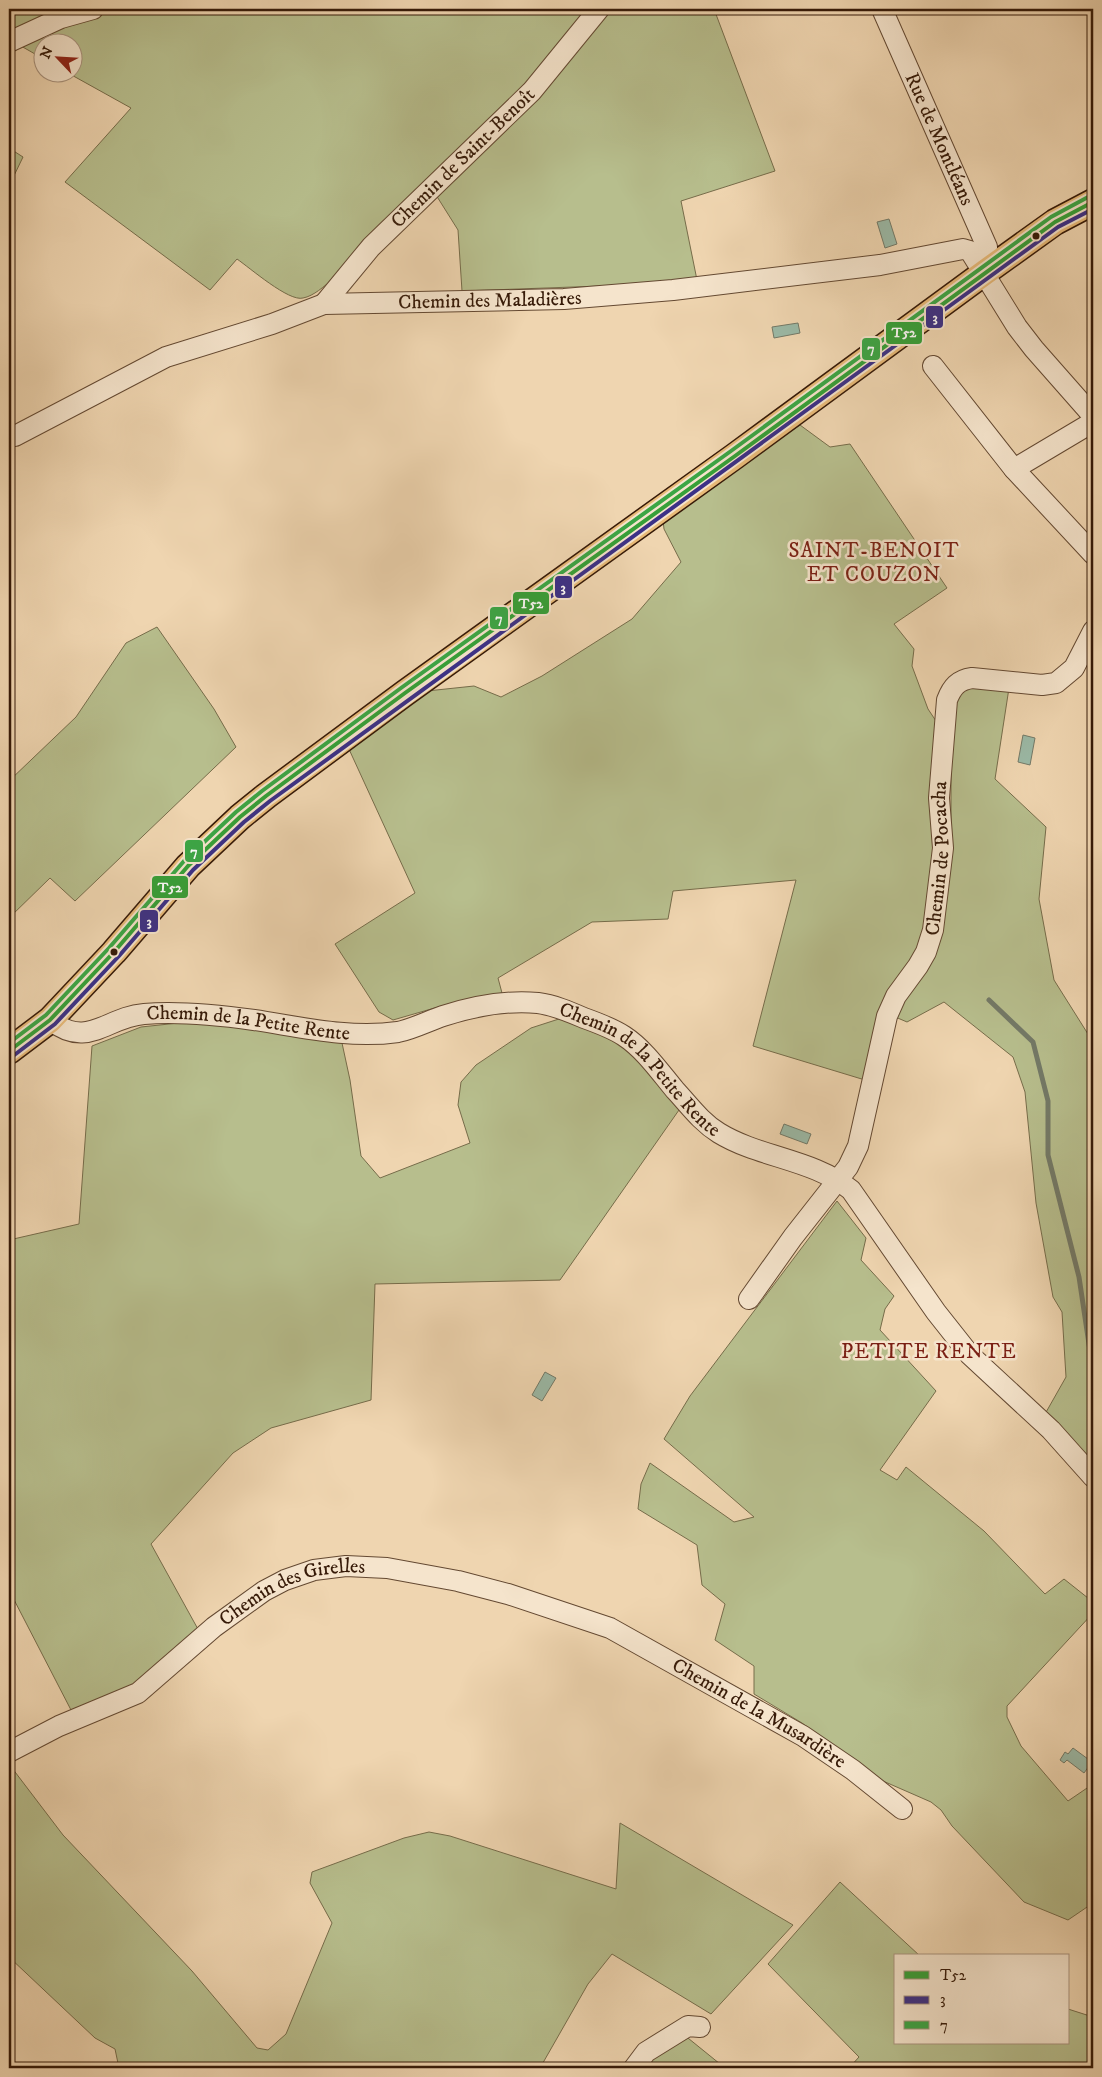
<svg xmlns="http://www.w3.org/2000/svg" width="1102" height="2077" font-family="'IM FELL DW Pica',serif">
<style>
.green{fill:#b7be8d;stroke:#766c4a}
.water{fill:#9bb9a6;stroke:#737967}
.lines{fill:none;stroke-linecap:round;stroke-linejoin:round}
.stream{stroke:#737967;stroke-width:5}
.minor-casing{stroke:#644932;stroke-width:22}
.major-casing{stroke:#361a08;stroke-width:28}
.minor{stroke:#f5e4cc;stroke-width:20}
.major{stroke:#e8ba78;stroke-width:25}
.bus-1-casing{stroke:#f5e4cc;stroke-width:8}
.bus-2-casing{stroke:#f5e4cc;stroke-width:8}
.bus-3-casing{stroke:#f5e4cc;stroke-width:8}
.bus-1{stroke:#36a038;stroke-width:4}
.bus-2{stroke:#3c3187;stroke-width:4}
.bus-3{stroke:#3ba645;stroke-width:4}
.bus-dot{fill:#361a08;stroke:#f5e4cc;stroke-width:2}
.labels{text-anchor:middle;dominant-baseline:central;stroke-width:5;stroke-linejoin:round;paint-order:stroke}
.street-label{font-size:20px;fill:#361a08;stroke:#f5e4cc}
.neighbourhood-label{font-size:21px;letter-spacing:1px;fill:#7a1f14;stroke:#f5e4cc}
.line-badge{stroke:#f5e4cc;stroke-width:2}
.badge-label{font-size:14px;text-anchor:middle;font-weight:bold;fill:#fff}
</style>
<rect width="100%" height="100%" fill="#efd5b0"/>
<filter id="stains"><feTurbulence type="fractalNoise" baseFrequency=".004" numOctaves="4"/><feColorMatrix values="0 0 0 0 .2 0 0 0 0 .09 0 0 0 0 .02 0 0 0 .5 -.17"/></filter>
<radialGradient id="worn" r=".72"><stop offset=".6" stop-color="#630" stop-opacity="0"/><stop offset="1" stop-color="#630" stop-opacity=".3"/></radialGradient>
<g class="green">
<polygon points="9,9 72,9 9,32"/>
<path d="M 116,9 L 594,9 L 544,69 L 332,280 C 324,286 314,296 303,298 C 289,302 250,268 237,259 L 210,290 L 65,182 L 131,108 L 68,73 L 72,72 L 72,42 L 42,42 L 42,58 L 21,46 L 9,56 L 9,40 Z"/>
<polygon points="608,9 714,9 775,171 681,201 697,280 601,286 462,291 458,230 436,195"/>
<polygon points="9,148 23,157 9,186"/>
<polygon points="800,425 830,447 850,444 947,588 894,624 914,649 912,666 928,709 936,721 936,831 927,924 865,1080 753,1046 796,880 673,891 668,919 592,922 498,978 502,993 452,1003 393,1020 379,1012 335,944 415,893 348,747 427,691 474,686 501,697 542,676 632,619 681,562 664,529 663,520"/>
<polygon points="157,627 214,709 236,747 75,901 50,878 9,918 9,781 76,717 126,643"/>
<polygon points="973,685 1009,688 995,779 1046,827 1039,899 1054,980 1093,1042 1093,1468 1045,1414 1066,1377 1062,1312 1053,1297 1036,1203 1025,1092 1013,1057 944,1002 907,1022 893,1016 902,995 951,843 951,723 956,700 962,689"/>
<polygon points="565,1017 626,1046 647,1066 679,1110 560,1280 375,1284 371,1400 271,1428 233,1453 151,1544 199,1631 148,1677 117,1692 71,1710 9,1590 9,1240 79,1224 92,1046 141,1027 197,1021 342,1043 350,1080 361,1156 380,1178 470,1143 458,1105 461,1082 476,1065 531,1028"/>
<polygon points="837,1201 866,1238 861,1260 894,1296 885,1309 880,1330 936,1391 880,1470 897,1480 906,1467 984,1531 1045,1594 1064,1579 1093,1602 1093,1613 1007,1706 1007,1717 1021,1746 1068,1801 1090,1786 1093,1781 1093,1903 1068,1920 1024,1902 952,1826 941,1810 931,1802 883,1781 802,1723 754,1694 754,1666 715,1640 725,1604 702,1585 697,1545 638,1509 641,1484 650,1463 734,1522 754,1517 664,1439 690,1396"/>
<polygon points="9,1764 63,1835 192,1971 257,2048 268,2050 286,2034 332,1923 310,1883 312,1872 404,1838 429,1832 450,1836 616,1889 620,1823 793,1925 711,2014 612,1954 588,1984 540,2068 119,2068 115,2049 95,2038 9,1957"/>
<polygon points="840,1882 920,1956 896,1956 896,2043 1068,2043 1068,2009 1093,2017 1093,2068 849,2068 859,2057 768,1964"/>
<polygon points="683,2034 725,2068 641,2068"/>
</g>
<g class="water">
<polygon points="889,219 897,244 885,248 877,222"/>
<polygon points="798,323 800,333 774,338 772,327"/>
<polygon points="1023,735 1035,738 1030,765 1018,762"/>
<polygon points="784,1124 811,1134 807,1144 780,1134"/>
<polygon points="545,1372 556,1378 542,1401 532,1395"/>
<polygon points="1073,1748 1092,1762 1084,1773 1067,1760 1064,1763 1060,1760 1065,1752 1068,1754"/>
</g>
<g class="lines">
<polyline class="stream" points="989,1000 1033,1042 1048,1101 1048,1155 1079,1277 1093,1371"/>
<g class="minor-casing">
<g id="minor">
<path id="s1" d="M 882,9 L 987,247 L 984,273"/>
<polyline points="9,42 61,18 93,9"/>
<path id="s2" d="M 324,304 L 371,247 L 532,91 L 599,9"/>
<polyline points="933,366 1014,469 1093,554"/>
<path id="s3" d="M 9,437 L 15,436 L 166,357 L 272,324 L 324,304 L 564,299 L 673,290 L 880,265 L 963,249 L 970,251 L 1017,327 L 1034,349 L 1093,416"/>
<polyline points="1014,469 1093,422"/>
<path id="s4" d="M 50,1020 C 88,1050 106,1017 144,1014 C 180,1011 218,1015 254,1020 C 301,1027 349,1039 398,1032 C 413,1029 428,1021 443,1016 C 474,1006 506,1000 538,1003 C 554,1005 570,1012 584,1018 C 598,1023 612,1028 624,1036 C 644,1049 660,1072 675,1090 C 689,1105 701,1122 719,1133 C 760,1158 813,1159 851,1190 L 936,1312 L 970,1355 L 1051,1430 L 1093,1477"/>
<path id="s5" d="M 749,1299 L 793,1237 L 848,1167 L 858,1146 L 887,1016 L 896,996 L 918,966 L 926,952 L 933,930 L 943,848 L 939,798 L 947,700 C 952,687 958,680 972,678 L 1042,685 L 1056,683 L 1074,668 L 1093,631"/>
<path id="s6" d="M 9,1752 L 59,1726 L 138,1693 L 214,1627 L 264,1591 L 285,1580 L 314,1570 L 346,1566 L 387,1568 L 458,1581 L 508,1594 L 610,1628 L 803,1736 L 853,1770 L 902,1809"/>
<polyline points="634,2068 646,2052 688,2026 700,2027"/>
</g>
</g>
<g class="major-casing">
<polyline id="major" points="9,1051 50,1020 114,952 188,866 240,817 266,796 405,693 735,456 984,273 1055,222 1093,202"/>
</g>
<use href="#minor" class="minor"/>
<use href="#major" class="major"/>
<g class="bus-1-casing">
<polyline id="bus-1" points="9,1051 50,1020 114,952 188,866 240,817 266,796 405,693 735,456 1055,222 1093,202"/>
</g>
<g class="bus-2-casing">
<polyline id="bus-2" points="13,1056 55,1024 119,956 193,870 244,822 270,801 988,278 1058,227 1093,209"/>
</g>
<g class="bus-3-casing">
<polyline id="bus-3" points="9,1043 46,1015 109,948 184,861 236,812 262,791 401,688 731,451 1051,217 1090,196"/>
</g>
<use href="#bus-1" class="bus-1"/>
<use href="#bus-2" class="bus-2"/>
<use href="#bus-3" class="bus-3"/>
</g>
<g class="bus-dot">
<circle cx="1036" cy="236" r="4.5"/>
<circle cx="114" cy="952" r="4.5"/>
</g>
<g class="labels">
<g class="street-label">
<text stroke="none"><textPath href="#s1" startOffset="142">Rue de Montléans</textPath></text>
<text stroke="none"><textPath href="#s2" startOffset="202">Chemin de Saint-Benoît</textPath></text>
<text stroke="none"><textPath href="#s3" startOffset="509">Chemin des Maladières</textPath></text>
<text stroke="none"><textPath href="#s5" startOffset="492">Chemin de Pocacha</textPath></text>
<text stroke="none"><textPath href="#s4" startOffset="205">Chemin de la Petite Rente</textPath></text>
<text stroke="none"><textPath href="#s4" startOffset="625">Chemin de la Petite Rente</textPath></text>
<text stroke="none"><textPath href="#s6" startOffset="331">Chemin des Girelles</textPath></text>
<text stroke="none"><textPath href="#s6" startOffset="835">Chemin de la Musardière</textPath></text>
</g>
<g class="neighbourhood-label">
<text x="874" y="551">SAINT-BENOIT<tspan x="874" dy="24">ET COUZON</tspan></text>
<text x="929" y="1352">PETITE RENTE</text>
</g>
</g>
<g class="line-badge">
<rect x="925" y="305" width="19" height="24" rx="5" fill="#3c3187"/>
<rect x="885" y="321" width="38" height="24" rx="5" fill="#36a038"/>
<rect x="861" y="337" width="20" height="24" rx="5" fill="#3ba645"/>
<rect x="554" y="575" width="19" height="24" rx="5" fill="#3c3187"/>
<rect x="512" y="591" width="38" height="24" rx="5" fill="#36a038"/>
<rect x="489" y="606" width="20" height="24" rx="5" fill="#3ba645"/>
<rect x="184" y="839" width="20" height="24" rx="5" fill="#3ba645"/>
<rect x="151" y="875" width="38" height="24" rx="5" fill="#36a038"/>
<rect x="139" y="909" width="20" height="24" rx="5" fill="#3c3187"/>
</g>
<g class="badge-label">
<text x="935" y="322">3</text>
<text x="904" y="337">T52</text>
<text x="871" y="353">7</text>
<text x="563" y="592">3</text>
<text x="531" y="608">T52</text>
<text x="499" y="623">7</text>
<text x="194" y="856">7</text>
<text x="170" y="892">T52</text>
<text x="149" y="926">3</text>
</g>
<rect width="1102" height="2077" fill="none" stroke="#efd5b0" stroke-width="30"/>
<rect x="10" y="10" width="1082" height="2057" fill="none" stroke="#361a08" stroke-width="2.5"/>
<rect x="15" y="15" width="1072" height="2047" fill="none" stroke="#361a08"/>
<rect x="894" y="1954" width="175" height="90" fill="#f5e4cc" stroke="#a9937e"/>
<rect x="904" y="1971" width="25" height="8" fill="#36a038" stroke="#a9937e"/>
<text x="940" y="1980" font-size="15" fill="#361a08">T52</text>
<rect x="904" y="1996" width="25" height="8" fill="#3c3187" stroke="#a9937e"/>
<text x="940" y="2004" font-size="15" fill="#361a08">3</text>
<rect x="904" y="2021" width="25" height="8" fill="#3ba645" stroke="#a9937e"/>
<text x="940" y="2030" font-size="15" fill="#361a08">7</text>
<g transform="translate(58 58) rotate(295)"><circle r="24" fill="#f5e4cc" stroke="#a9937e"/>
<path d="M0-4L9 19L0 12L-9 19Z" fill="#8f2418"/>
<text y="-8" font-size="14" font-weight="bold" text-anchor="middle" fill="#361a08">N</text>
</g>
<rect width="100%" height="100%" filter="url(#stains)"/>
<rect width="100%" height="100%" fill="url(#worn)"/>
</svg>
